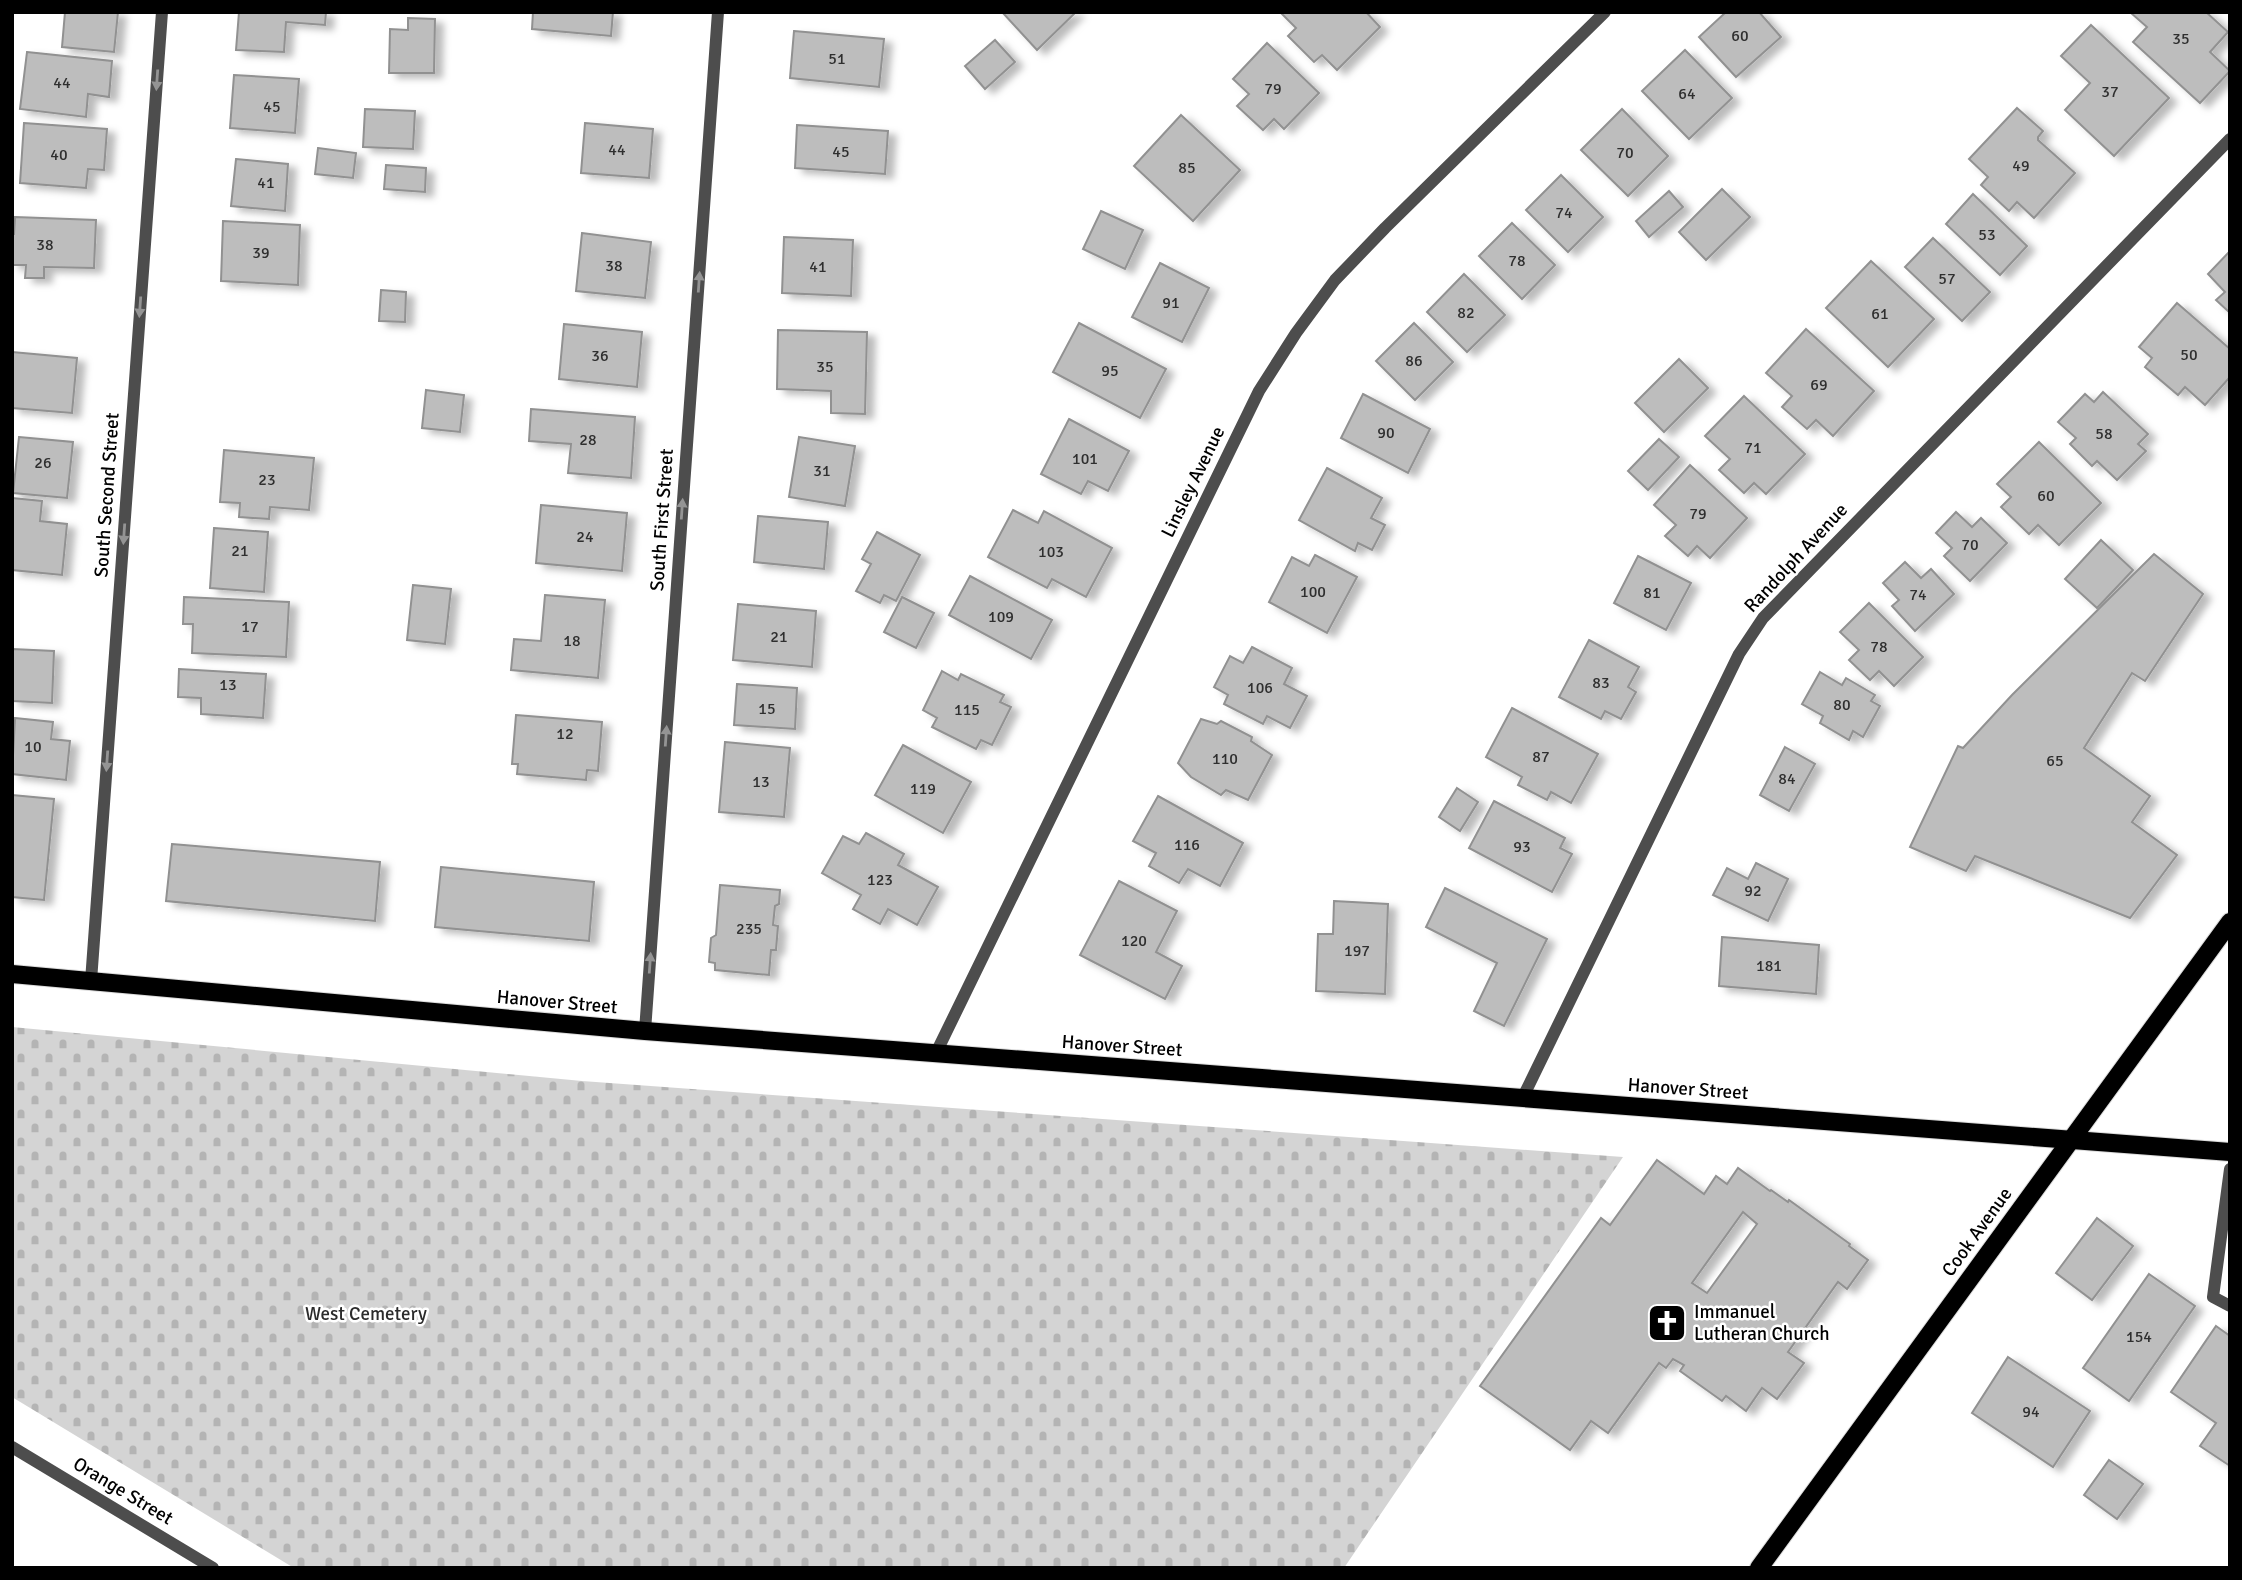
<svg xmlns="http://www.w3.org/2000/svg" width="2242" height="1580" font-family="Signika,sans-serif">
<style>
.cemetery{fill:url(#cemetery-stones)}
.building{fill:#bdbdbd;stroke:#919191;stroke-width:2;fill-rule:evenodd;filter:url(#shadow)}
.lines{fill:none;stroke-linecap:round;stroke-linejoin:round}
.major-casing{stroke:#dbdbdb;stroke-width:20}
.minor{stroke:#4d4d4d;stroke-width:12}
.major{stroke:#000;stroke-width:18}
.oneway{fill:#949494}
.labels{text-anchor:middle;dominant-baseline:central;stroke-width:5;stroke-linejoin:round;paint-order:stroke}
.number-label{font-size:16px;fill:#2f2f2f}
.street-label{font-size:19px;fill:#000;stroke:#fff}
.poi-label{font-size:19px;fill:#000;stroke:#fff;text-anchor:start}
.park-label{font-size:19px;fill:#2b2b2b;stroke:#fff}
</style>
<defs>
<pattern id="cemetery-stones" width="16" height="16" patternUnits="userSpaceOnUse" patternTransform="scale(1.75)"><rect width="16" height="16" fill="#d4d4d4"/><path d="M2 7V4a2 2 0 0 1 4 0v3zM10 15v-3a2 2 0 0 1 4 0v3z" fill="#b4b4b4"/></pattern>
<filter id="shadow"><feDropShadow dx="8" dy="4.5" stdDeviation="3.5" flood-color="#0004"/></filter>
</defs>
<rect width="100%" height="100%" fill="#fff"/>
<polygon class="cemetery" points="12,1027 582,1081 1623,1157 1344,1568 294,1568 12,1397"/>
<g class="building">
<polygon points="65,12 118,12 114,52 62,47"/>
<polygon points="239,12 326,12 325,25 286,22 284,52 236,50"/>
<polygon points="533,12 613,12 611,36 532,29"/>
<polygon points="1002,12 1076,12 1037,50"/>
<polygon points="1280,12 1366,12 1380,27 1337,70 1322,55 1314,62 1288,36 1296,28"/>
<polygon points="1726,12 1759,12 1781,37 1736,77 1699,37"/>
<polygon points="2206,12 2228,32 2210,52 2230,71 2200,103 2133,42 2147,27 2131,13"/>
<polygon points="408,18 435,19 434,73 389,73 390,29 408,30"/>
<polygon points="2091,25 2169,98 2114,156 2065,110 2090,83 2061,56"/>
<polygon points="794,31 884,39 879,87 790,78"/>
<polygon points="995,40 1015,62 985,89 965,66"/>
<polygon points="1267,43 1319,93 1284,129 1274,119 1263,130 1237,106 1249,94 1233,79"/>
<polygon points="1685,50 1732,98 1689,139 1642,91"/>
<polygon points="27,52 112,61 109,97 88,94 86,117 20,109"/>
<polygon points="234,75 299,79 295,133 230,128"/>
<polygon points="2017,108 2043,131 2038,137 2038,140 2075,173 2034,218 2017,202 2009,211 1981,185 1988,177 1969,159"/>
<polygon points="365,109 415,111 413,149 363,147"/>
<polygon points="1622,109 1668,156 1628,196 1581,150"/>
<polygon points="1181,115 1240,170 1193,221 1134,166"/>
<polygon points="24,123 107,129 104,170 88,169 86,188 20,183"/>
<polygon points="585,123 653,129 649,178 581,173"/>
<polygon points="797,125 888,131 885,174 795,168"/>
<polygon points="318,148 356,153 353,178 315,174"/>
<polygon points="236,159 288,164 285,211 231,206"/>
<polygon points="386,165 426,168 425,192 384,189"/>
<polygon points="1561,175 1603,217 1568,252 1526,210"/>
<polygon points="1722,189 1750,217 1706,260 1679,232"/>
<polygon points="1669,191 1683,207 1649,237 1636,221"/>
<polygon points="1973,194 2027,246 2000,275 1946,224"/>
<polygon points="1101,211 1143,230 1125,269 1083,249"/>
<polygon points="15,217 96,220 94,268 44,267 44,278 25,278 26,265 12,265 12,234 14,234"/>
<polygon points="223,221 300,225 298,285 221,281"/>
<polygon points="1512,223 1555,265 1522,299 1479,256"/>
<polygon points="582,233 651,242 645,298 576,291"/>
<polygon points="784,237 853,240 851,296 782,293"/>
<polygon points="1933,238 1990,292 1962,321 1905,267"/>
<polygon points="2230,251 2230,313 2216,300 2225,292 2208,274"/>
<polygon points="1871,261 1934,319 1888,367 1826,308"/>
<polygon points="1160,263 1209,288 1182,342 1132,317"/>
<polygon points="1464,274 1505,315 1467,352 1427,312"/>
<polygon points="381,290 406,292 405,322 379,321"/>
<polygon points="2177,303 2230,349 2230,377 2205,405 2185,387 2178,395 2145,367 2152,358 2139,347"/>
<polygon points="1079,323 1166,369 1140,418 1053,372"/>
<polygon points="1414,323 1453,362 1415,400 1376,361"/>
<polygon points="564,324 642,332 637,387 559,379"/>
<polygon points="1806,329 1874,391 1833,436 1816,420 1807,429 1782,407 1792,396 1766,373"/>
<polygon points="778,330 867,332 865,414 831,413 831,391 777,389"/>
<polygon points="12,352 77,358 72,413 12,408"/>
<polygon points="1679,359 1708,388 1664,432 1635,403"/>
<polygon points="426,390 464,395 460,432 422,428"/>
<polygon points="2103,392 2148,434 2138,444 2146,451 2117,480 2097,461 2092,466 2070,444 2076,438 2058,422 2085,394 2094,402"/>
<polygon points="1363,394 1430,429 1408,473 1341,438"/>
<polygon points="1744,396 1805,454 1766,494 1754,483 1744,493 1719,470 1730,459 1705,436"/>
<polygon points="531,409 635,417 631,478 568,473 571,444 529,441"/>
<polygon points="1069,419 1129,451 1108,491 1088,481 1081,494 1041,474"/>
<polygon points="19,437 73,442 67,498 13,493"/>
<polygon points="799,437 855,446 845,506 789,497"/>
<polygon points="1659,439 1679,457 1648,490 1628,471"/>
<polygon points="2039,442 2101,503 2059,545 2038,525 2029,534 2001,507 2011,497 1997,484"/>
<polygon points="224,450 314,458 309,510 270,507 269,519 239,517 240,503 220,502"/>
<polygon points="1690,465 1747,518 1710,558 1697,546 1688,556 1665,536 1676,525 1654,505"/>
<polygon points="1327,468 1382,498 1371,518 1385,525 1372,550 1358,543 1355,551 1299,520"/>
<polygon points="12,498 42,501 40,521 67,524 62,575 12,570"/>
<polygon points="541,505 627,513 622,571 536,563"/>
<polygon points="1013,510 1038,523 1044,511 1112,548 1086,597 1052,579 1047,588 988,557"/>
<polygon points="1956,512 1972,527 1981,518 2007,543 1970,581 1944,556 1952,548 1936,533"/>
<polygon points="758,516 828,522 824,569 754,562"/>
<polygon points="214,528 268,532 264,592 210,588"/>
<polygon points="877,532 920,555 896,601 884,595 880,603 856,591 871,564 862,559"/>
<polygon points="2101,540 2133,570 2097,608 2065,579"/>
<polygon points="2154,554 2203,594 2145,681 2132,673 2084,748 2150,796 2132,822 2177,855 2130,918 1975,856 1966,871 1910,847 1958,746 1963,748 2012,695"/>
<polygon points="1315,555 1357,577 1327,633 1269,602 1292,557 1309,566"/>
<polygon points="1638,556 1691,583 1666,630 1614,603"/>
<polygon points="1905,562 1921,578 1931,569 1954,594 1915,631 1892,606 1899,600 1883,583"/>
<polygon points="970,576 1052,620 1031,659 949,615"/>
<polygon points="413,585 451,589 445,644 407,640"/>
<polygon points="545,595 605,600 598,678 511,670 514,639 541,641"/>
<polygon points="184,597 289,602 286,657 192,653 193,624 183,624"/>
<polygon points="902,597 934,613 916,648 884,632"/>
<polygon points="1869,603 1923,657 1894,686 1879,671 1870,680 1849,660 1859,650 1840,632"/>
<polygon points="738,604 816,611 812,667 733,660"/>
<polygon points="1589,640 1639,667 1628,687 1636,692 1621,719 1605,711 1601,719 1559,697"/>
<polygon points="1252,647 1292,668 1284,684 1307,696 1290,728 1267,716 1263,724 1224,704 1228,695 1214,687 1230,656 1243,663"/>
<polygon points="12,649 54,651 52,703 12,701"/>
<polygon points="179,669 266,674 263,718 201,714 201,698 178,697"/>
<polygon points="942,671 958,680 961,674 1004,695 1000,702 1011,707 992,745 981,740 976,749 932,727 937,718 923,710"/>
<polygon points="1820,672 1842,685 1846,678 1875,695 1871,701 1880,706 1863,737 1853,731 1849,740 1820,723 1823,716 1802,704"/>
<polygon points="737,684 797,688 795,729 734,725"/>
<polygon points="1512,708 1598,754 1571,803 1551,792 1547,800 1518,785 1522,777 1486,757"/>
<polygon points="516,715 602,722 598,771 587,770 586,780 517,774 518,764 512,764"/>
<polygon points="15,718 53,722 51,739 70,741 66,780 12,774"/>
<polygon points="1201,719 1217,724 1221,721 1252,737 1251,741 1272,755 1248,800 1226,790 1221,795 1191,777 1178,763"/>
<polygon points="725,742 790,748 784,817 719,812"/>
<polygon points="903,745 971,782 943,833 875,795"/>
<polygon points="1785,747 1815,764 1789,811 1760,795"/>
<polygon points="1457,788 1478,802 1460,831 1439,817"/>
<polygon points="12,795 54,799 44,900 12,897"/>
<polygon points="1158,796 1243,843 1220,886 1188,869 1179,883 1149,866 1156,853 1133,841"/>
<polygon points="1494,801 1565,838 1560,848 1572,854 1552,892 1469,848"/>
<polygon points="866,833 904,854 898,865 938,887 917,925 888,909 880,924 853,909 861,895 822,873 843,836 859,844"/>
<polygon points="172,844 380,862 375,921 166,901"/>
<polygon points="1756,863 1788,879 1768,921 1713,895 1727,868 1748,879"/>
<polygon points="441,867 594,882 589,941 435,927"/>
<polygon points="1119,881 1177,911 1156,952 1182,966 1165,999 1080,955"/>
<polygon points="720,885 780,890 779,904 775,906 773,925 778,926 776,950 771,950 769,975 715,970 715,963 709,962 711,938 716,935"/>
<polygon points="1445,888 1547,939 1504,1026 1474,1011 1497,963 1426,927"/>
<polygon points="1334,901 1388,904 1385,994 1316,991 1318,934 1333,934"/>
<polygon points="1722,937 1819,945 1816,994 1719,986"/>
<path d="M 1657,1160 L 1704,1194 L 1716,1176 L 1727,1184 L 1738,1168 L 1770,1191 L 1771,1190 L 1788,1202 L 1789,1200 L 1850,1244 L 1849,1246 L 1868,1260 L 1847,1289 L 1838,1282 L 1788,1352 L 1804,1363 L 1777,1399 L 1762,1388 L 1746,1411 L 1726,1396 L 1722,1401 L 1680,1371 L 1684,1365 L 1673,1359 L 1666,1368 L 1659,1363 L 1608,1433 L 1591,1421 L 1570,1450 L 1480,1386 L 1601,1218 L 1610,1225 ZM 1743,1212 L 1757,1224 L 1707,1293 L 1692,1283 Z"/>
<polygon points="2097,1218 2133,1246 2092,1300 2056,1273"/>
<polygon points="2149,1274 2195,1306 2129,1401 2083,1368"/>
<polygon points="2216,1326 2230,1336 2230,1466 2200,1446 2216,1423 2171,1392"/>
<polygon points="2008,1357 2090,1411 2053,1467 1972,1413"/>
<polygon points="2109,1460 2143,1484 2117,1519 2084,1495"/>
</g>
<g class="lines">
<g class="major-casing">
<g id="major">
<polyline points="12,974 645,1031 2230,1152"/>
<polyline points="1759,1568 2230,922"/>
</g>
</g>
<g class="minor">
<polyline points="91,981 162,12"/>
<polyline points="645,1031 718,12"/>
<polyline points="936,1053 1259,391 1296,333 1335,280 1385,228 1605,12"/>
<polyline points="1523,1097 1739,654 1763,618 2230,139"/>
<polyline points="2230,1169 2213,1297 2230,1306"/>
<polyline points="12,1447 213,1568"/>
</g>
<use href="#major" class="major"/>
</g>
<defs><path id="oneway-solid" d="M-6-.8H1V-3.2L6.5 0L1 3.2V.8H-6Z" transform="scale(1.75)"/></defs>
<g class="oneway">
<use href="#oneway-solid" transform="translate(157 80) rotate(94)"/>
<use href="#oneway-solid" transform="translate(699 282) rotate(-86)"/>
<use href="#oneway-solid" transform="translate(140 307) rotate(94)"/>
<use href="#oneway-solid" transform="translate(682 509) rotate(-86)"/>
<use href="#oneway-solid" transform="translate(124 534) rotate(94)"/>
<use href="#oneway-solid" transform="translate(666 736) rotate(-86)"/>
<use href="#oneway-solid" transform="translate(107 761) rotate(94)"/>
<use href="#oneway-solid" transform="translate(650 963) rotate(-86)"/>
</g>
<defs>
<g id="church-square" transform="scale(2.0125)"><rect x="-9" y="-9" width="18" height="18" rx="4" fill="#000" stroke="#fff"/><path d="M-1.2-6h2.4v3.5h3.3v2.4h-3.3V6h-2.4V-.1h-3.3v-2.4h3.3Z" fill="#fff"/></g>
</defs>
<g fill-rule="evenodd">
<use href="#church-square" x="1667" y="1323"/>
</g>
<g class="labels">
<g class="number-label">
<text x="1740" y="36">60</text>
<text x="2181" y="39">35</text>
<text x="837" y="59">51</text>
<text x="62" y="83">44</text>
<text x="1273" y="89">79</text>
<text x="2110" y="92">37</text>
<text x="1687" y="94">64</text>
<text x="272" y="107">45</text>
<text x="617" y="150">44</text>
<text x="841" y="152">45</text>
<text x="1625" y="153">70</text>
<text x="59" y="155">40</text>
<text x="2021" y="166">49</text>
<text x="1187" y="168">85</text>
<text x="266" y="183">41</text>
<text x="1564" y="213">74</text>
<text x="1987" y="235">53</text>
<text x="45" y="245">38</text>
<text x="261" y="253">39</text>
<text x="1517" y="261">78</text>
<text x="614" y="266">38</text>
<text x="818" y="267">41</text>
<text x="1947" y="279">57</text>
<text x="1171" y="303">91</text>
<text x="1466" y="313">82</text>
<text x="1880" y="314">61</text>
<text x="2189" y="355">50</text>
<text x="600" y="356">36</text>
<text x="1414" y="361">86</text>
<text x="825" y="367">35</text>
<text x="1110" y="371">95</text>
<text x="1819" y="385">69</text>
<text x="1386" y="433">90</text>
<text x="2104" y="434">58</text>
<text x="588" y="440">28</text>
<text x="1753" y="448">71</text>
<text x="1085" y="459">101</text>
<text x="43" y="463">26</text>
<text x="822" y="471">31</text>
<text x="267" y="480">23</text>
<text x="2046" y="496">60</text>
<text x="1698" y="514">79</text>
<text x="585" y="537">24</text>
<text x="1970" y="545">70</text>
<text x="240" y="551">21</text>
<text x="1051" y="552">103</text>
<text x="1313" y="592">100</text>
<text x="1652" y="593">81</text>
<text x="1918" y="595">74</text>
<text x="1001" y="617">109</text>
<text x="250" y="627">17</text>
<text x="779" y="637">21</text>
<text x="572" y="641">18</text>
<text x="1879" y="647">78</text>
<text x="1601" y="683">83</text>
<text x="228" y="685">13</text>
<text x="1260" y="688">106</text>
<text x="1842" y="705">80</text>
<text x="767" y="709">15</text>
<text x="967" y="710">115</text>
<text x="565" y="734">12</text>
<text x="33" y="747">10</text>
<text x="1541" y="757">87</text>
<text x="1225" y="759">110</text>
<text x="2055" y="761">65</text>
<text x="1787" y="779">84</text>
<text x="761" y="782">13</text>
<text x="923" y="789">119</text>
<text x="1187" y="845">116</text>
<text x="1522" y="847">93</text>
<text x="880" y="880">123</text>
<text x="1753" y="891">92</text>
<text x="749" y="929">235</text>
<text x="1134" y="941">120</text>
<text x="1357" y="951">197</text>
<text x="1769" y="966">181</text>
<text x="2139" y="1337">154</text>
<text x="2031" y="1412">94</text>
</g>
<g class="street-label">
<text transform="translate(1193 482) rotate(-64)">Linsley Avenue</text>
<text transform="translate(107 495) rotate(-86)">South Second Street</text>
<text transform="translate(662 520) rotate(-86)">South First Street</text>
<text transform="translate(1796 558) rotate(-47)">Randolph Avenue</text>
<text transform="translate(557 1002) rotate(5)">Hanover Street</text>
<text transform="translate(1122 1046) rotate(4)">Hanover Street</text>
<text transform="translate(1688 1089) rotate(4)">Hanover Street</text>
<text transform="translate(1977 1232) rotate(-54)">Cook Avenue</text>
<text transform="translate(123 1491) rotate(31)">Orange Street</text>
</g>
<g class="poi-label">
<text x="1694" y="1312">Immanuel<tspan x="1694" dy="22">Lutheran Church</tspan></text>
</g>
<g class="park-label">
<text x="366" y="1314">West Cemetery</text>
</g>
</g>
<rect width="2242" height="1580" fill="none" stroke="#000000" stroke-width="28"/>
</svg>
